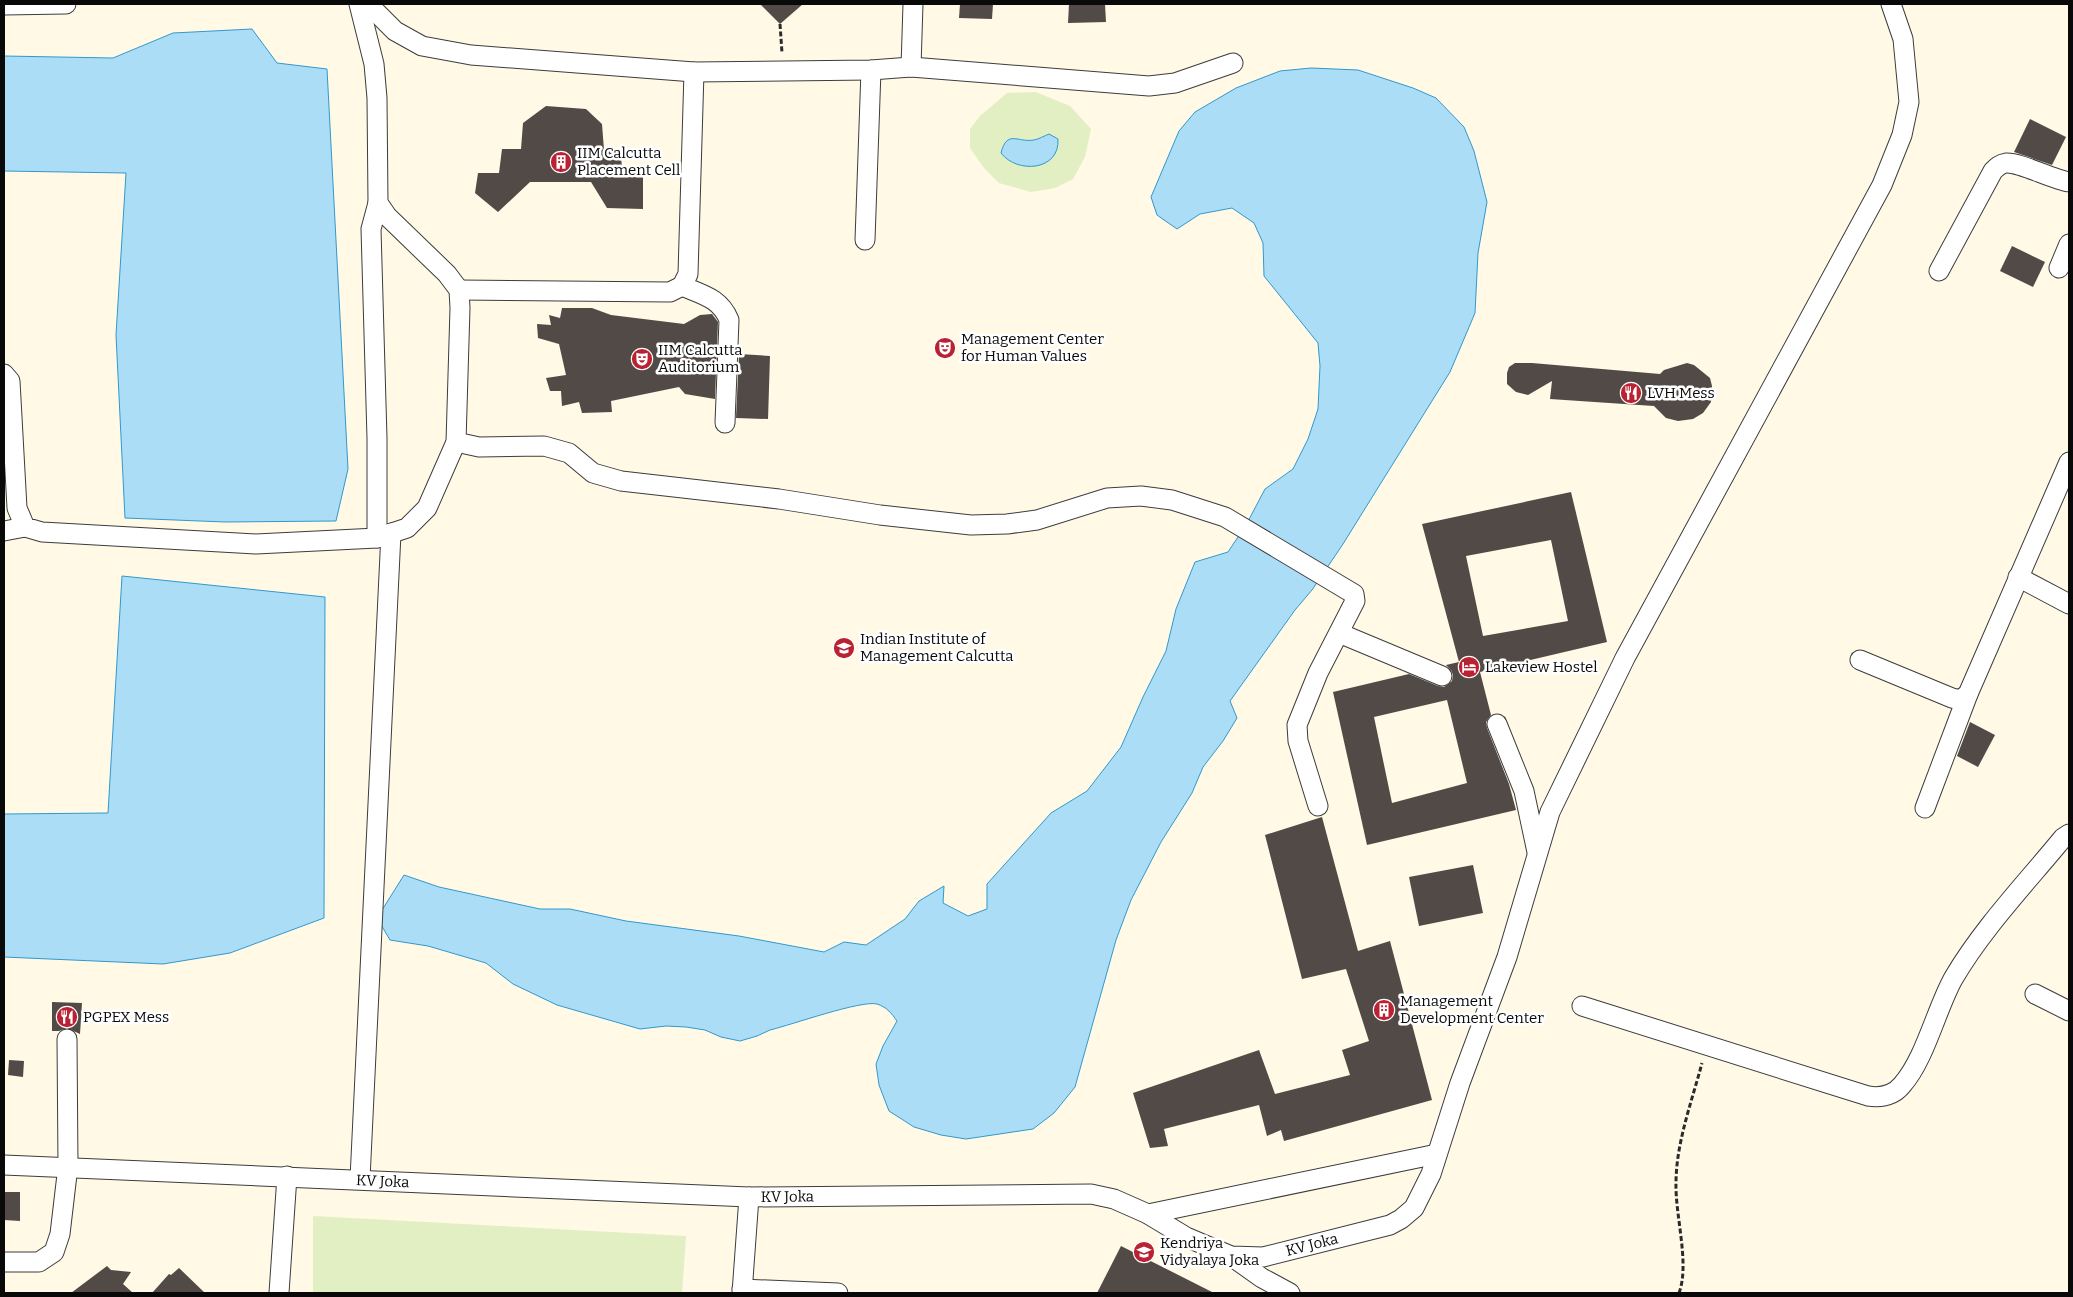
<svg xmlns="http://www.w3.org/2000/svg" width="2073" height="1297" font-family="Bitter,serif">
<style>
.pitch{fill:#e2efc3}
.water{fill:#abdef6;stroke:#3198cd}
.building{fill:#524a46;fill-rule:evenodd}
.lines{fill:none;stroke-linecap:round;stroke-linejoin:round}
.minor-casing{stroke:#3c3c3c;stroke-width:21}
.path{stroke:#2b2b2b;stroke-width:3;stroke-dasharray:5 2.5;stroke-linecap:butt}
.minor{stroke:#fff;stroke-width:19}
.labels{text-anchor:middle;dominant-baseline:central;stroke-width:5;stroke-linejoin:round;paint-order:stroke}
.poi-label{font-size:15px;fill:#090909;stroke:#fff;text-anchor:start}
.street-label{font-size:15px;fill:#090909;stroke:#fff}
</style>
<rect width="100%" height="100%" fill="#fff9e6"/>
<g class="pitch">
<polygon points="1036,92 1070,106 1091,129 1085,157 1073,179 1055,188 1031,192 999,183 984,168 970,148 970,129 980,116 1007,93"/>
<polygon points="313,1216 686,1236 682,1293 313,1293"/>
</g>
<g class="water">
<polygon points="252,29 277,63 327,69 348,469 336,521 225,522 125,518 116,335 126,173 4,171 4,56 113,58 173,33"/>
<path d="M 1311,68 L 1358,70 L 1413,88 L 1436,98 L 1464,127 L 1474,151 L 1487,202 L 1478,253 L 1475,313 L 1450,372 L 1343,544 L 1312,590 L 1295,610 L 1230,701 L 1237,718 L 1223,741 L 1203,767 L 1192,793 L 1161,842 L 1131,900 L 1116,940 L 1075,1087 L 1054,1113 L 1033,1129 L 966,1139 L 941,1135 L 914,1127 L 889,1111 L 879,1085 L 876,1064 L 883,1046 L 897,1021 C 892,1014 887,1007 877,1004 C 861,1000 791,1025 770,1030 L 757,1036 L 740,1041 L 721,1037 L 705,1030 L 686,1027 L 666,1026 L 640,1029 L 557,1005 L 513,984 L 486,963 L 428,946 L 390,940 L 377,918 L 404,875 L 439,887 L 540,909 L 570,909 L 626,921 L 739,936 L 824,952 L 844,942 L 866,945 L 905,919 L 919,901 L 944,886 L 943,903 L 968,916 L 987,909 L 987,884 L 1051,813 L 1087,791 L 1121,747 L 1143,697 L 1166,651 L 1176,609 L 1195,562 L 1228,552 L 1246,525 L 1265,489 L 1293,469 L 1308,439 L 1318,409 L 1320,366 L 1318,343 L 1264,276 L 1263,243 L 1254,223 L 1232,208 L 1200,214 L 1177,229 L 1157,215 L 1151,197 L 1179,131 L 1195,112 L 1236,88 L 1280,71 Z"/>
<path d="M 1049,134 L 1058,139 C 1060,171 1017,174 1001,153 C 1007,129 1018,143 1034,140 C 1039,139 1044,136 1049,134 Z"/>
<polygon points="122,576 325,597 324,918 230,953 163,964 4,957 4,814 108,813"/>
</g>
<g class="building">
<polygon points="760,4 803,4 780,24"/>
<polygon points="960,4 993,4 992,19 959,18"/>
<polygon points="1069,4 1105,4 1106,22 1068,23"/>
<polygon points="546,106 586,109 602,124 604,150 621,152 622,172 643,172 643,209 607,208 591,182 530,182 498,212 475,193 478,173 499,173 502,149 521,149 523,123"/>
<polygon points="2030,119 2066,137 2052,165 2014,152"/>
<polygon points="2012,246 2045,262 2033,287 2000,271"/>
<polygon points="562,308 592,308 611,315 684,324 700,315 712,314 718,322 715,399 685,394 679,387 611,401 612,412 582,413 579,402 562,406 561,391 550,391 546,378 566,375 559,344 538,338 537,324 551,325 549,315 560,318"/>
<polygon points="739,354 770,356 768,419 736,418"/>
<polygon points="1515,363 1532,363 1660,374 1664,370 1687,363 1694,365 1710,378 1712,386 1711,402 1703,413 1693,419 1678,421 1666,418 1654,406 1550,399 1552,381 1528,395 1516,392 1507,384 1507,373 1509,367"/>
<path d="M 1571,492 L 1607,642 L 1480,672 L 1491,715 L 1486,722 L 1487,728 L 1509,784 L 1516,810 L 1367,845 L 1333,692 L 1409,674 L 1438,686 L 1444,687 L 1452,681 L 1453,675 L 1451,670 L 1446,665 L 1459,662 L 1422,524 ZM 1551,540 L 1568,621 L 1483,636 L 1466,556 ZM 1447,700 L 1467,783 L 1392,803 L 1374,717 Z"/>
<polygon points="1970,722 1995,735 1978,767 1957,756"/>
<polygon points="1322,817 1358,951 1390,941 1432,1100 1284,1141 1281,1130 1267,1136 1259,1105 1164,1129 1168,1146 1150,1148 1133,1093 1259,1050 1275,1094 1350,1075 1342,1050 1369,1041 1346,969 1302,979 1265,835"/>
<polygon points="1473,865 1483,913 1419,926 1409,877"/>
<polygon points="52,1002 82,1003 80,1034 67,1028 59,1031 52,1031"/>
<polygon points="9,1060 24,1061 23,1077 8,1075"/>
<polygon points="4,1192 20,1192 20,1221 4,1220"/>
<polygon points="1121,1246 1214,1293 1097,1293"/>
<polygon points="107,1266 111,1270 131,1272 123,1284 133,1293 71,1293"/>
<polygon points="179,1268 205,1293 152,1293 169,1274 171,1275"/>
</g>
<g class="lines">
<g class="minor-casing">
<g id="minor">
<polyline points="363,4 377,13 395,31 422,46 471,55 694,72 871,70 911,67 1149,86 1175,83 1233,63"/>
<polyline points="4,5 66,4"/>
<polyline points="911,67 913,4"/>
<polyline points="865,240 871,70"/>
<polyline points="2059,268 2069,244"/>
<path d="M 1939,271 L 1993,171 C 1997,167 2000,164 2006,163 C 2020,162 2051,179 2069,182"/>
<path d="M 682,286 C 703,295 720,298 729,320 L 725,423"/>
<polyline points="459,290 670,292 682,286 688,274 694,72"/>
<polyline points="4,374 10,381 17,508 25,527 42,532 256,544 377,538 407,528 427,508 456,442 460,308 459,290 447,274 387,216 378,203 377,98 374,64 359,4"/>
<polyline points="456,442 479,447 544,446 569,453 593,473 621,481 779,499 880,515 971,525 1007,524 1037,520 1107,498 1141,496 1172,500 1225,517 1354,594 1355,601 1318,673 1297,725 1298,741 1318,806"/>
<polyline points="4,531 25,527"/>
<polyline points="377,538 377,438 371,229 378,203"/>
<polyline points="2018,577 2069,604"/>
<polyline points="1339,633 1442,676"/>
<polyline points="1860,660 1952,698 1960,700 1968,694 2069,462"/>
<polyline points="1497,724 1524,791 1537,852"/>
<polyline points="1925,808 1968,694"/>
<polyline points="2035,994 2069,1011"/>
<path d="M 1582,1006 L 1868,1096 C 1881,1098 1893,1096 1902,1085 C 1925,1059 1936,1010 1953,979 C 1982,929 2026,883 2063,838 L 2069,834"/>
<path id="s1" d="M 4,1165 L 749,1197 L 1091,1194 L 1114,1199 L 1148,1214 L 1186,1237 L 1231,1256 L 1263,1257 L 1390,1225 L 1401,1219 L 1414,1208 L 1431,1174 L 1460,1083 L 1507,957 L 1550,812 L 1625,658 L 1882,185 L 1902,135 L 1909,102 L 1903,39 L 1891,4"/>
<polyline points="360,1179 391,533"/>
<polyline points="1148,1214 1437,1154"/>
<polyline points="1231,1256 1262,1278 1290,1293"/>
<polyline points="4,1262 39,1262 54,1252 60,1234 68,1166 67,1039"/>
<polyline points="742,1289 838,1293"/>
<polyline points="279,1293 287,1176"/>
<polyline points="742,1293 749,1197"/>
</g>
</g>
<g class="path">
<polyline points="780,24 782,53"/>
<path d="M 1679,1293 C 1690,1264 1675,1215 1676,1183 C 1676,1143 1692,1101 1702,1063"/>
</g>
<use href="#minor" class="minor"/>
</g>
<defs>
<g id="building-disc" transform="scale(1.125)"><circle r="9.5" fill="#b92232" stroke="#fff"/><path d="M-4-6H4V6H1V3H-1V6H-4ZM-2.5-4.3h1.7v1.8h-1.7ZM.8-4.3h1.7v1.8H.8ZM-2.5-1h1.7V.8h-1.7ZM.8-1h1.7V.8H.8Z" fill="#fff"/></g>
<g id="theatre-disc" transform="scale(1.125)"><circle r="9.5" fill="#b92232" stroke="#fff"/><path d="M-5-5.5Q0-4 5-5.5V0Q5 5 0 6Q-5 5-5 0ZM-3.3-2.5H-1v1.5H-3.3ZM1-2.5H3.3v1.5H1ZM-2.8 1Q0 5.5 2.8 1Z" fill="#fff"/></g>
<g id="restaurant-disc" transform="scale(1.125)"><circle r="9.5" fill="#b92232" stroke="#fff"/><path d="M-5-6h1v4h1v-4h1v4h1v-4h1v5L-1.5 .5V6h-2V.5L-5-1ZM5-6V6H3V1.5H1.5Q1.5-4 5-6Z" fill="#fff"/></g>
<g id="university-disc" transform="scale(1.125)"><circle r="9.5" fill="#b92232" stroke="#fff"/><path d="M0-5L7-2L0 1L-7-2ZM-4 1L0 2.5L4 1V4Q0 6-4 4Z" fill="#fff"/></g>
<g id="hotel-disc" transform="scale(1.125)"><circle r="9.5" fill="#b92232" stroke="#fff"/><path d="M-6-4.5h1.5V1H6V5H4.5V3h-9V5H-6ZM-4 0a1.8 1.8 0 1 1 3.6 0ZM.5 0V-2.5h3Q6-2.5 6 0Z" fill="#fff"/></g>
<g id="school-disc" transform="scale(1.125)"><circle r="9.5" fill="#b92232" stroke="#fff"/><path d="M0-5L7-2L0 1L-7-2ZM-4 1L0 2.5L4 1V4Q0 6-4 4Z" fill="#fff"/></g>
</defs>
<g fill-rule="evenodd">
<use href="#building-disc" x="561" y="162"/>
<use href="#theatre-disc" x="945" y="348"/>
<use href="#theatre-disc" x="642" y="359"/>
<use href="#restaurant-disc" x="1631" y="393"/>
<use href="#university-disc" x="844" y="648"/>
<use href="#hotel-disc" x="1469" y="667"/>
<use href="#building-disc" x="1384" y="1010"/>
<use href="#restaurant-disc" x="67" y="1017"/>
<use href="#school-disc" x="1144" y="1252"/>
</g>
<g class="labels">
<g class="poi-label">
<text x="577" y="153">IIM Calcutta<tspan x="577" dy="17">Placement Cell</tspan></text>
<text x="961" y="339">Management Center<tspan x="961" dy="17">for Human Values</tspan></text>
<text x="658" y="350">IIM Calcutta<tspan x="658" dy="17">Auditorium</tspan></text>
<text x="1647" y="393">LVH Mess</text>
<text x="860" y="639">Indian Institute of<tspan x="860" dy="17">Management Calcutta</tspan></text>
<text x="1485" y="667">Lakeview Hostel</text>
<text x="1400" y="1001">Management<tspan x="1400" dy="17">Development Center</tspan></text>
<text x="83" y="1017">PGPEX Mess</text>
<text x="1160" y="1243">Kendriya<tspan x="1160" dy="17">Vidyalaya Joka</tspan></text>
</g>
<g class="street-label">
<text stroke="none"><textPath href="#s1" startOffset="379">KV Joka</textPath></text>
<text stroke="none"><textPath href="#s1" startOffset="784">KV Joka</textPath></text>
<text stroke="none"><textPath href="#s1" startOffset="1324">KV Joka</textPath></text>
</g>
</g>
<rect width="2073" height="1297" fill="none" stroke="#090909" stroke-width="10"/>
</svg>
